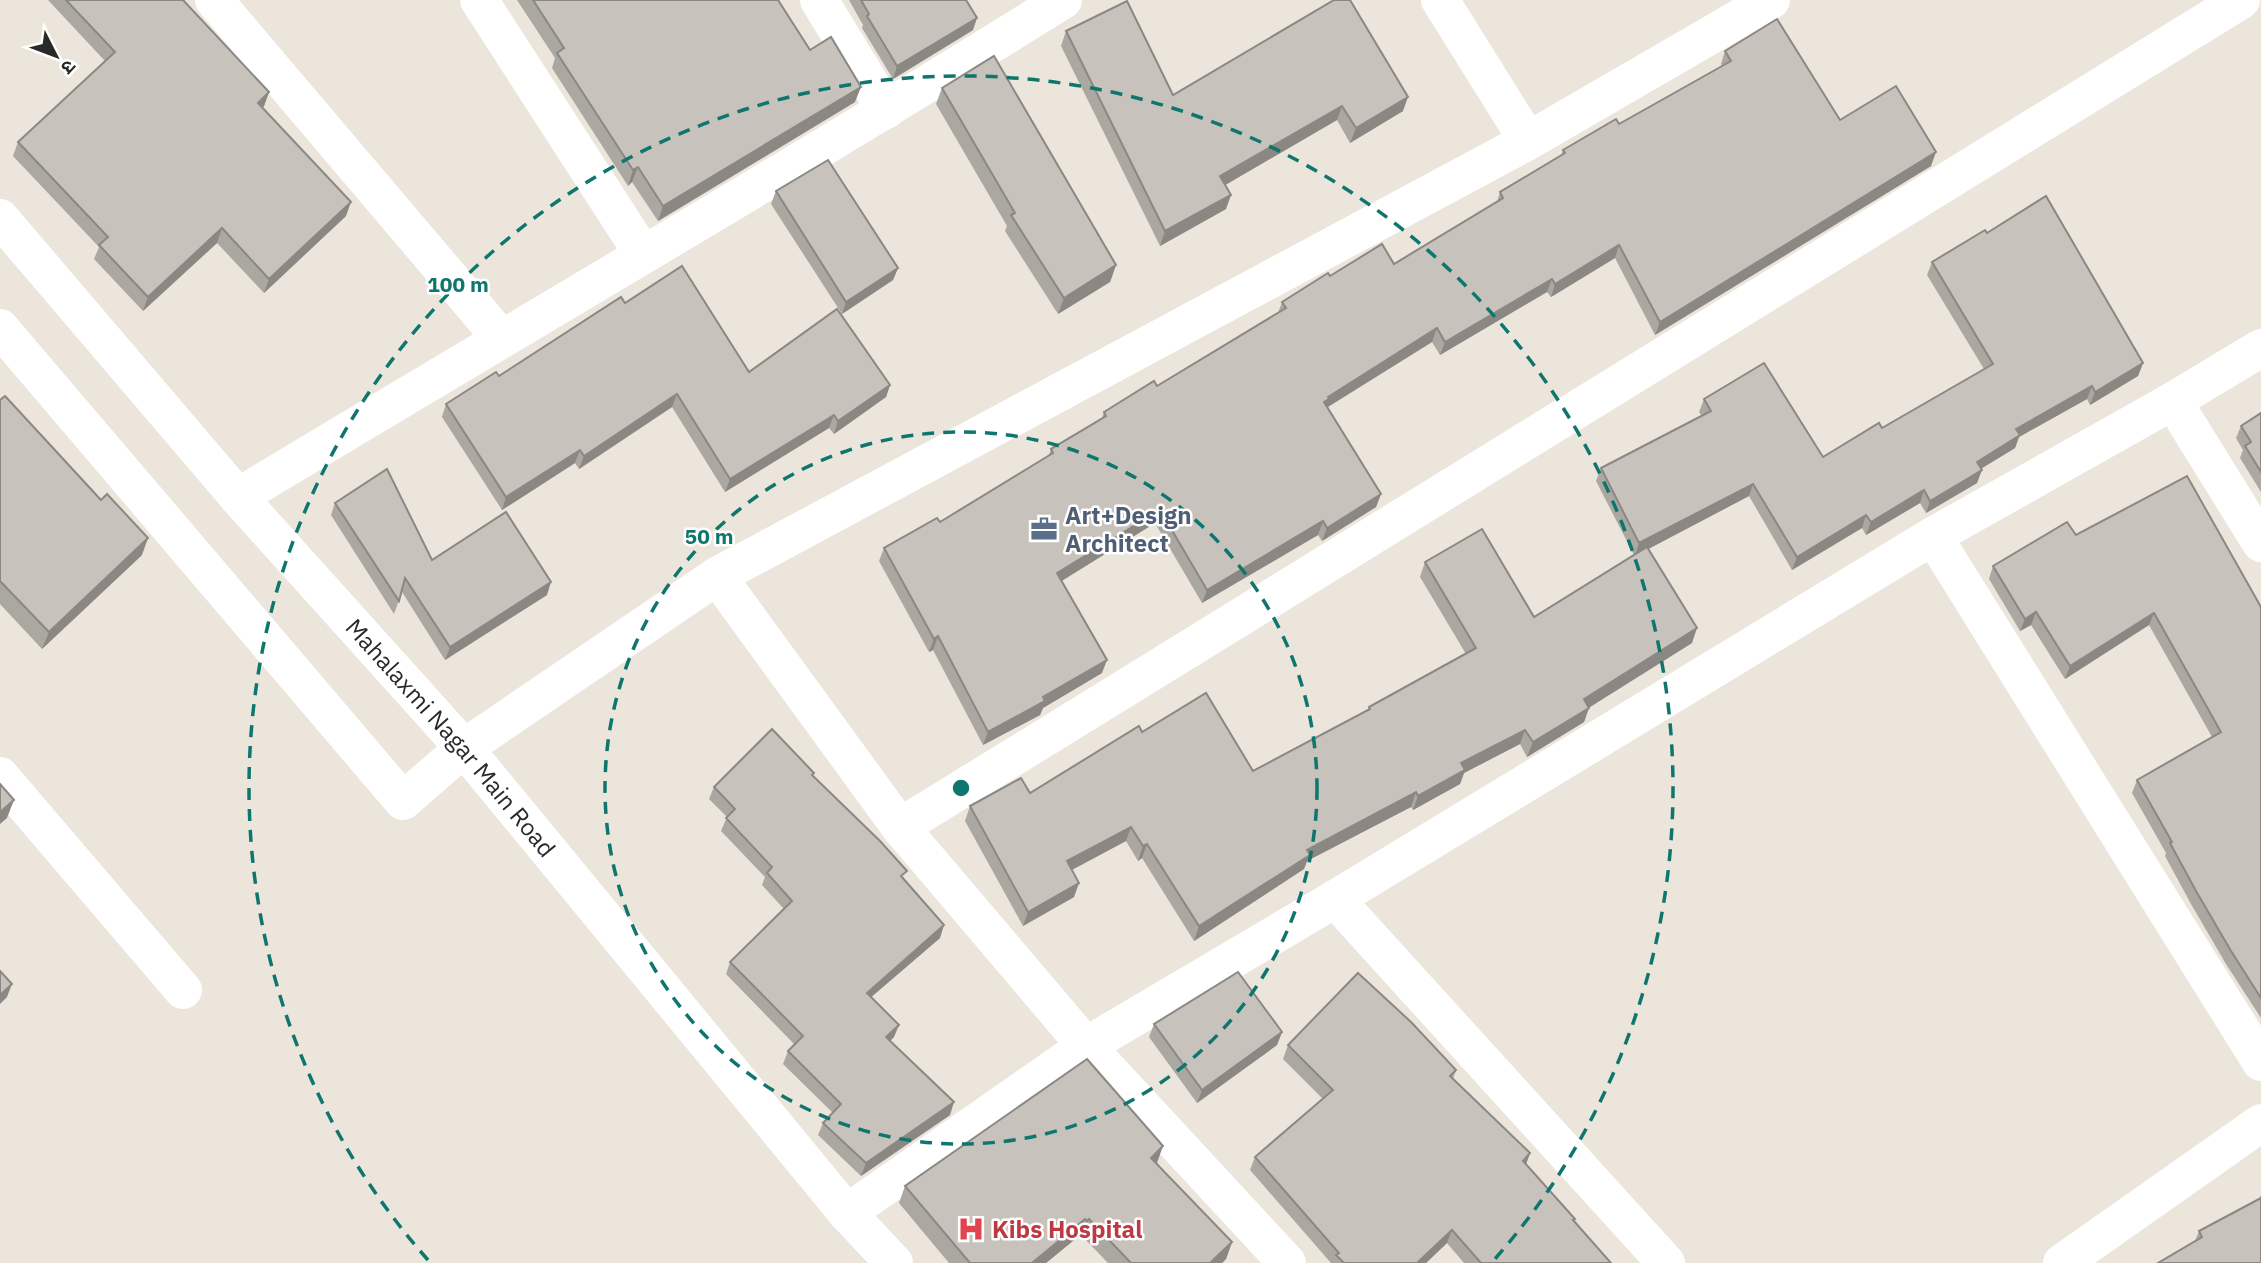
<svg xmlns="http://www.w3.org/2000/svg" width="2261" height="1263" font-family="'IBM Plex Sans','Noto Sans Devanagari',sans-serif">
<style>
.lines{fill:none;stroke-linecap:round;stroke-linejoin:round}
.minor{stroke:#fff;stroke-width:38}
.tertiary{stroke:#fff;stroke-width:38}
.wall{fill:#aba7a1}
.shaded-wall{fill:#8b8883}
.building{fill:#c7c2bb;stroke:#8b8883;stroke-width:2}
.ring{fill:none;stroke:#0f766e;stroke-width:3.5;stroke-dasharray:12 9}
.labels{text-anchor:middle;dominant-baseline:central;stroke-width:5;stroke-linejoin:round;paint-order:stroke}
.service-label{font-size:24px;font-weight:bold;fill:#4e5e75;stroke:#fff;text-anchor:start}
.street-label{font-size:24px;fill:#292929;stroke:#fff}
.health-label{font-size:24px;font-weight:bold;fill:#be3a42;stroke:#fff;text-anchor:start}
.centre{fill:#0f766e;stroke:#fff;stroke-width:3.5}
.ring-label{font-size:21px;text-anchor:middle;font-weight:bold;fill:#0f766e;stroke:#fff;stroke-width:5;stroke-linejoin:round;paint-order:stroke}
</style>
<rect width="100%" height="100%" fill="#ece5db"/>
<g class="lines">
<g class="minor">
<polyline points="214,0 501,338"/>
<polyline points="479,0 643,254"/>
<polyline points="819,0 886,110"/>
<polyline points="1440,0 1528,141"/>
<polyline points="0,328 403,801 464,748 717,576 1528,141 1771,0"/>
<polyline points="2173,401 2261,543"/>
<path d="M 238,497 C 513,331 791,170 1063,0"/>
<polyline points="1933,536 2261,1062"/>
<polyline points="717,576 900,827 2241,0"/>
<polyline points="0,776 183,990"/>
<polyline points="900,827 1086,1046 1287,1263"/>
<polyline points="1335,899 1666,1263"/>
<polyline points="847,1213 1086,1046 1335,899 1933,536 2173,401 2261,348"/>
<polyline points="2062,1263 2261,1123"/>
</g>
<path class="tertiary" id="s1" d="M 0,218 L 238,497 L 464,748 L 847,1213 L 894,1263"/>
</g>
<g class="wall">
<polygon points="48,0 183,0 269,92 264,106 262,108 346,216 264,293 217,243 143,311 94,259 99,247 13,156 18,142 105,61"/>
<polygon points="517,0 778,0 810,50 855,102 658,221 632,182 628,186 552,68 555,58"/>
<polygon points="849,0 966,0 973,30 893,79 862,28 863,25"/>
<polygon points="1334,0 1403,111 1350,143 1337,120 1225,185 1226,209 1160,246 1061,46 1066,31 1173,95"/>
<polygon points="1725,51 1840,120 1931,166 1655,335 1615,258 1551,297 1547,292 1440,355 1432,342 1328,407 1381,494 1376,507 1322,541 1318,535 1202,603 1155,523 1061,581 1102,673 1043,708 1040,715 983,745 933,650 929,652 879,561 884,548 940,522 1049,455 1051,449 1102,418 1104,412 1157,386 1278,313 1282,302 1330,276 1394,264 1497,202 1500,192 1561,156 1563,150 1619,124 1722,66 1721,64"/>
<polygon points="942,88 1116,265 1110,282 1058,314 1005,231 1007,226 936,104"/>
<polygon points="776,191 898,268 893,280 842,314 771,204"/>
<polygon points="1987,233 2143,363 2138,376 2090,405 2087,399 2019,437 2015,448 1981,469 1977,483 1926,513 1920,503 1866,535 1862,528 1792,570 1749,496 1648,549 1692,643 1589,707 1584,722 1527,757 1520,744 1464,773 1460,784 1413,810 1411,807 1307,861 1304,869 1194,941 1142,858 1138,861 1126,841 1072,870 1074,897 1023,926 965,821 970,806 1030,793 1142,732 1253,771 1368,710 1369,707 1466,654 1420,577 1425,562 1534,617 1634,555 1596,481 1601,468 1702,416 1699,412 1704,399 1823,457 1882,428 1984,369 1927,275 1932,262"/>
<polygon points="625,303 749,372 890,385 886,397 834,434 829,428 725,492 672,407 579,469 575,463 502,510 442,417 446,404 499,376"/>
<polygon points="0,400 142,555 42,649 0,604"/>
<polygon points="2261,413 2261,492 2240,458 2243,450 2236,438 2241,426"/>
<polygon points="335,503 432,560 547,595 445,660 402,592 394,614 331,515"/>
<polygon points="2076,535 2261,607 2261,1018 2226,964 2191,904 2165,856 2166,853 2132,793 2137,780 2212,737 2149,625 2065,679 2031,625 2020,631 1989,579 1993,566"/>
<polygon points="813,776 904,879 940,938 871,997 894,1037 890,1041 950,1115 861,1176 818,1135 823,1123 833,1113 783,1064 788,1051 794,1044 726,974 730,962 784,909 762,885 765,877 721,831 727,817 709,799 714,787"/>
<polygon points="1154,1024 1282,1032 1277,1045 1197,1103 1149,1037"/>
<polygon points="1288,1045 1456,1070 1453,1079 1530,1153 1526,1164 1611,1263 1464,1263 1447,1243 1426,1263 1331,1263 1250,1170 1255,1157 1323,1099 1283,1059"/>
<polygon points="1157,1164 1232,1242 1226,1259 1222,1263 1108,1263 1082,1236 1080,1238 1079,1236 1046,1263 949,1263 899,1203 905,1186"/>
<polygon points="2261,1195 2261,1263 2195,1241 2199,1231 2259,1199"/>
</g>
<g class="shaded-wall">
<polygon points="977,18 973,30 893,79 897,66"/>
<polygon points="861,87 855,102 658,221 663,206"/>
<polygon points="269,92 264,106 253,117 258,103"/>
<polygon points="1408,97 1403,111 1350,143 1356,128"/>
<polygon points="1342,106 1337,120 1215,191 1220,176"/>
<polygon points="1936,152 1931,166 1655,335 1660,322"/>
<polygon points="638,167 632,182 628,186 633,170"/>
<polygon points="1231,195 1226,209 1160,246 1165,231"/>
<polygon points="351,202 346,216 264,293 269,279"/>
<polygon points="222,228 217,243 143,311 148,297"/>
<polygon points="1619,245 1615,258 1551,297 1555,284"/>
<polygon points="1116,265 1110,282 1058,314 1064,298"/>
<polygon points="898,268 893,280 842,314 846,302"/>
<polygon points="1552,279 1547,292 1440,355 1445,342"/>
<polygon points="1437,328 1432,342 1326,408 1324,402 1328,397"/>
<polygon points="2143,363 2138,376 2090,405 2095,392"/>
<polygon points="890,385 886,397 834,434 838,421"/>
<polygon points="2092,386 2087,399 2019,437 2015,448 1972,474 1977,462 2016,429"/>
<polygon points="677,394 672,407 579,469 584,456"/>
<polygon points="834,415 829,428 725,492 730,479"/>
<polygon points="580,450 575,463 502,510 506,497"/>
<polygon points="1982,470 1977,483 1926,513 1930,501"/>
<polygon points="1753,484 1749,496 1635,556 1639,543"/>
<polygon points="1924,490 1920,503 1866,535 1871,522"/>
<polygon points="1381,494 1376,507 1322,541 1327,528"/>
<polygon points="1160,510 1155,523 1052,587 1057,573"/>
<polygon points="1866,515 1862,528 1792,570 1797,557"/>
<polygon points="1323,521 1318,535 1202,603 1207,590"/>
<polygon points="148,538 142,555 42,649 49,632"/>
<polygon points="551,582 547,595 445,660 450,647"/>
<polygon points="2036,612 2031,625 2020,631 2025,619"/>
<polygon points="2154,613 2149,625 2065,679 2070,666"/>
<polygon points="1697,628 1692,643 1579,714 1584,699"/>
<polygon points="938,636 933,650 929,652 934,639"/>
<polygon points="1107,660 1102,673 1043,708 1040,715 983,745 988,732 1043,697"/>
<polygon points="1589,708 1584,722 1527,757 1533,742"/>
<polygon points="1525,730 1520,744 1464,773 1460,784 1413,810 1418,796 1461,763"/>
<polygon points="1416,792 1411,807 1307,861 1304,869 1194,941 1199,926 1307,850"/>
<polygon points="14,800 7,818 0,824 0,812"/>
<polygon points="1131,827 1126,841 1062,875 1067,861"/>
<polygon points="1147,844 1142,858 1138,861 1143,846"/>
<polygon points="1079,883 1074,897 1023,926 1028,912"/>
<polygon points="944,925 940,938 862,1005 867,993"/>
<polygon points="12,984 7,997 0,1004 0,995"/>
<polygon points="899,1025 894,1037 881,1050 886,1037"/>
<polygon points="1282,1032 1277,1045 1197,1103 1202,1090"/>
<polygon points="954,1102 950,1115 861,1176 866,1163"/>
<polygon points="1163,1146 1157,1163 1145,1175 1151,1158"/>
<polygon points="1530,1153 1525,1167 1523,1161"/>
<polygon points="1085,1219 1079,1236 1046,1263 1032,1263"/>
<polygon points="1089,1219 1082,1236 1080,1238 1087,1221"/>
<polygon points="1452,1230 1447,1243 1426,1263 1417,1263"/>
<polygon points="1232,1242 1226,1259 1222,1263 1210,1263"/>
</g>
<g class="building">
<polygon points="66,0 183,0 269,92 258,103 351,202 269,279 222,228 148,297 99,245 108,237 18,142 115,52"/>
<polygon points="533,0 778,0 810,50 831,37 861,87 663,206 638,167 633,170 557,53 564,48"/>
<polygon points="861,0 966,0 977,18 897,66 867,16 869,14"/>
<polygon points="1334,0 1350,0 1408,97 1356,128 1342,106 1220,176 1231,195 1165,231 1066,31 1127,1 1173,95"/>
<polygon points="1777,19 1840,120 1896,86 1936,152 1660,322 1619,245 1555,284 1552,279 1445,342 1437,328 1328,397 1329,399 1324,402 1381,494 1327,528 1323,521 1207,590 1160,510 1057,573 1107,660 1043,697 1045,701 988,732 938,636 934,639 884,548 937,518 940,522 1053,453 1051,449 1106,416 1104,412 1154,381 1157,386 1286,308 1282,302 1328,273 1330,276 1382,244 1394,264 1503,198 1500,192 1565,153 1563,150 1616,119 1619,124 1731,61 1725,51"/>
<polygon points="994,56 1116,265 1064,298 1011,215 1015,213 942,88"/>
<polygon points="828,160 898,268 846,302 776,191"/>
<polygon points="2046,196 2143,363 2095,392 2092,386 2016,429 2020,435 1977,462 1982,470 1930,501 1924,490 1871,522 1866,515 1797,557 1753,484 1639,543 1601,468 1711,411 1704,399 1764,363 1823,457 1879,423 1882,428 1993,364 1932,262 1985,230 1987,233"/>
<polygon points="682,266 749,372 837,309 890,385 838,421 834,415 730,479 677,394 584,456 580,450 506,497 446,404 496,372 499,376 621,297 625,303"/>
<polygon points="5,396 101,500 107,494 148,538 49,632 0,581 0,400"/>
<polygon points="2261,413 2261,472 2245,446 2251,442 2241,426"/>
<polygon points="387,469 432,560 506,512 551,582 450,647 405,578 399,601 335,503"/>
<polygon points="2187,476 2261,607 2261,998 2231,951 2196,891 2170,843 2172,842 2137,780 2221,732 2154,613 2070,666 2036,612 2025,619 1993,566 2067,522 2076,535"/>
<polygon points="1482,529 1534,617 1647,547 1697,628 1584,699 1589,708 1533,742 1525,730 1461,763 1465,770 1418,796 1416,792 1307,850 1310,855 1199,926 1147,844 1143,846 1131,827 1067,861 1079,883 1028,912 970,806 1021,778 1030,793 1139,726 1142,732 1206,693 1253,771 1370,709 1369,707 1476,648 1425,562"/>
<polygon points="772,729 814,773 812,775 880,841 907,871 901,876 944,925 867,993 899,1025 886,1037 954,1102 866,1163 823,1123 841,1104 788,1051 803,1036 730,962 792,901 767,873 772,867 726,818 735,809 714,787"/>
<polygon points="0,784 14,800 0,812"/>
<polygon points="0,971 12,984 0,995"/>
<polygon points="1238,972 1282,1032 1202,1090 1154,1024"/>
<polygon points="1358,973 1411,1022 1456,1070 1450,1076 1530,1153 1523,1161 1575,1219 1573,1220 1611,1263 1481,1263 1452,1230 1417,1263 1344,1263 1336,1255 1339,1253 1255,1157 1333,1090 1288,1045"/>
<polygon points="1087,1059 1163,1146 1151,1158 1232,1242 1210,1263 1131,1263 1089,1219 1087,1221 1085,1219 1032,1263 970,1263 905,1186"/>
<polygon points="2261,1198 2261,1263 2158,1263 2202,1237 2199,1231"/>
</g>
<g class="ring">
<circle cx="961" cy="788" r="356"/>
<path d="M428 1260A712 712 0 1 1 1494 1260"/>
</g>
<defs>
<g id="office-bare" transform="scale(2.1)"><path d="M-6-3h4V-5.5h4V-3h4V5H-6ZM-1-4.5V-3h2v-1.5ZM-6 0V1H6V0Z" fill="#5c6f8a" stroke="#fff" stroke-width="2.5" paint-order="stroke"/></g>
<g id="hospital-bare" transform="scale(2.1)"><path d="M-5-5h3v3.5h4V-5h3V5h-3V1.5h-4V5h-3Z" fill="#e0444e" stroke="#fff" stroke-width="2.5" paint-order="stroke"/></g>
</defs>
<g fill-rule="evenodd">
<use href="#office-bare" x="1044" y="529"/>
<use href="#hospital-bare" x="971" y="1229"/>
</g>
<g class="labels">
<g class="service-label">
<text x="1065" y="515">Art+Design<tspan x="1065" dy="28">Architect</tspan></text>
</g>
<g class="street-label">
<text stroke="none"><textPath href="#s1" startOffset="688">Mahalaxmi Nagar Main Road</textPath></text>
</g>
<g class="health-label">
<text x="992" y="1229">Kibs Hospital</text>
</g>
</g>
<circle cx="961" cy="788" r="10" class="centre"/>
<g class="ring-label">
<text x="458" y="292">100 m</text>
<text x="709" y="544">50 m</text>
</g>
<g transform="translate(56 56) rotate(132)" stroke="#ffffff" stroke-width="5" paint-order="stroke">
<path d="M0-5L12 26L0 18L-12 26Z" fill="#292929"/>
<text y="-10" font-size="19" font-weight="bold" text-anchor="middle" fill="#292929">उ</text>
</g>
</svg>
